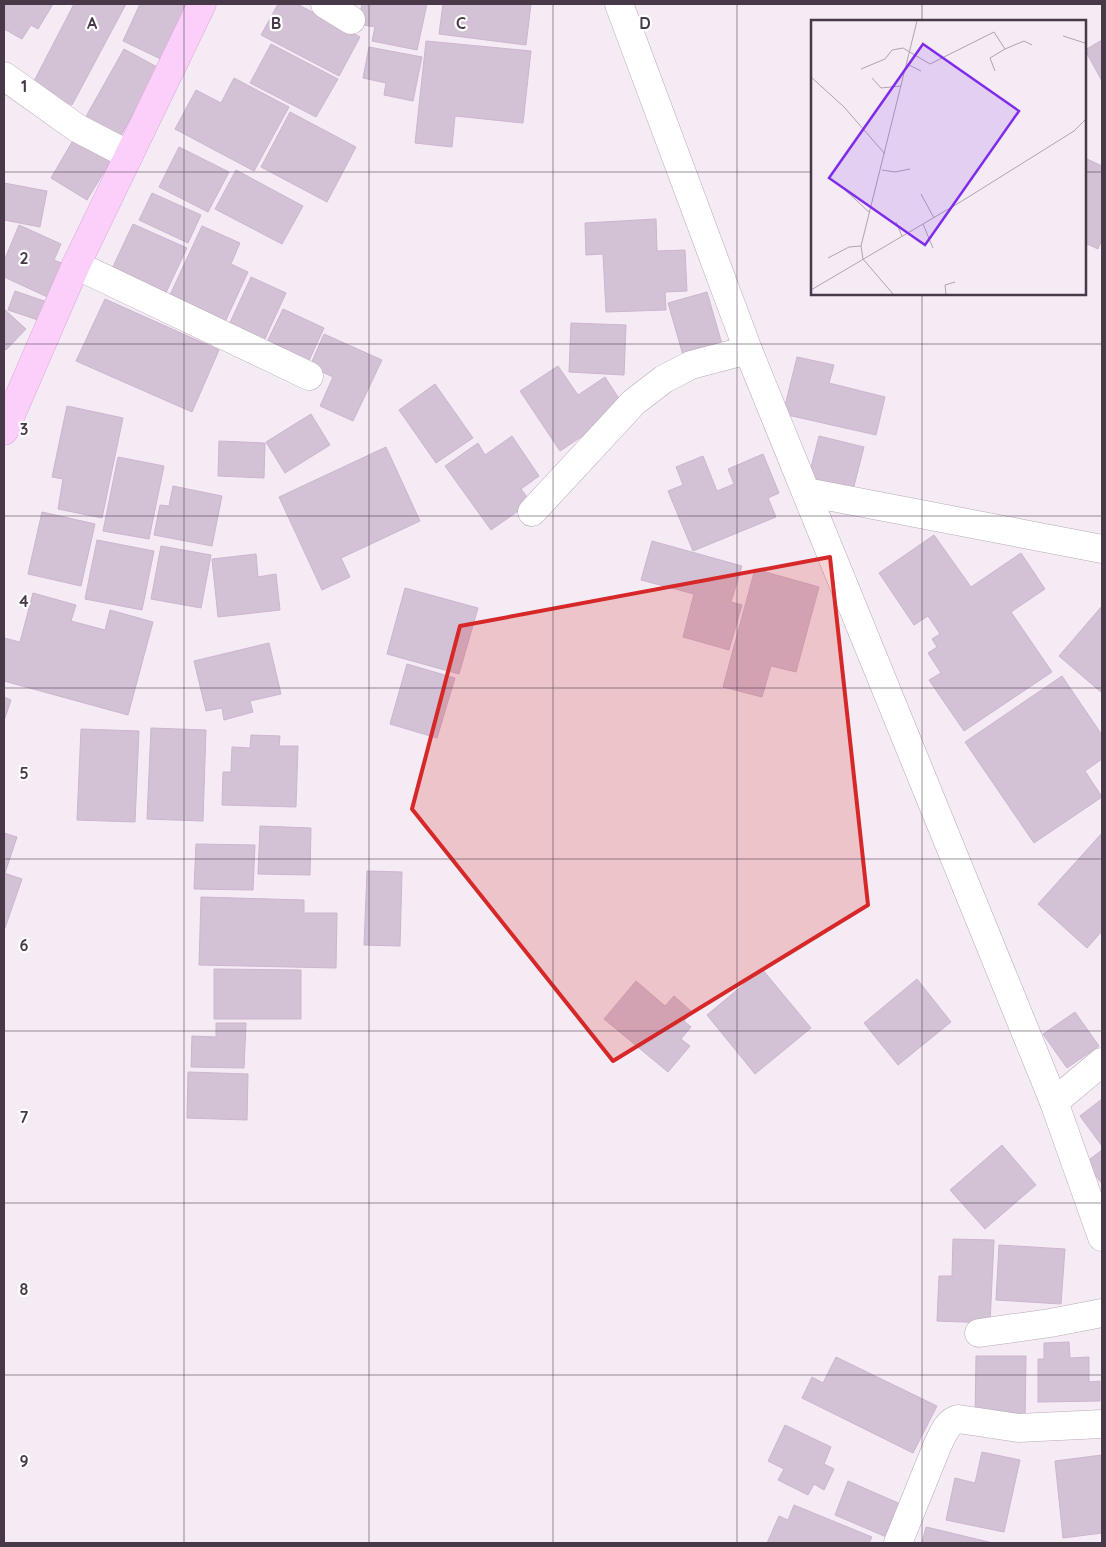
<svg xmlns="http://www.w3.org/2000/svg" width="1106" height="1547" font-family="Quicksand,sans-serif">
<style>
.building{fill:#d3c1d5;stroke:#cdb5d0}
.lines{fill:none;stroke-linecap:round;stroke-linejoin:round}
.street-casing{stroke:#b8a8b9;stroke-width:29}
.secondary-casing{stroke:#dca7db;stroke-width:29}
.street{stroke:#fff;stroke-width:28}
.secondary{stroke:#fbcff9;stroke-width:28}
.marked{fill:#d62828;fill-opacity:0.2;stroke:#d62828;stroke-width:4;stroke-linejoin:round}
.grid{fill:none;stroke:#473948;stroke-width:1;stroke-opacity:0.55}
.inset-road{fill:none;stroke:#afa4af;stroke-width:1}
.view{fill:#7f2cea;fill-opacity:0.15;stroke:#7f2cea;stroke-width:2.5}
.inset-edge{fill:none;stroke:#473948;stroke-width:2.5}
.grid-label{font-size:16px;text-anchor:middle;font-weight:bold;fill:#473948;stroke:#fff;stroke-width:4.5;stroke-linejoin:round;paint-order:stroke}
</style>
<rect width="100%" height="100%" fill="#f4ebf4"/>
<g class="building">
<polygon points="4,4 53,4 38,29 31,25 22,39 4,29"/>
<polygon points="74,4 126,4 72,105 32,85"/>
<polygon points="140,4 192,4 165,61 123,41"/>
<polygon points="278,4 297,4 360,37 339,76 261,35"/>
<polygon points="362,4 427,4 417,50 372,41 375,27 358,24"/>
<polygon points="443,4 531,4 526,45 439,34"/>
<polygon points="1102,40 1102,81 1085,50"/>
<polygon points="426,41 531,51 523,123 455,116 452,147 415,143"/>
<polygon points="271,44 338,79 316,117 250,83"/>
<polygon points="369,47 422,57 413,101 384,95 386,83 363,78"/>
<polygon points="124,49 159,68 119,139 84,120"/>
<polygon points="234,78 289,107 254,171 175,129 196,90 221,103"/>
<polygon points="290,112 356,147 327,202 261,167"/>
<polygon points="75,137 112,159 87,200 51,178"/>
<polygon points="179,147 229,172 208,212 159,187"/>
<polygon points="1085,158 1102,166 1102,239 1098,249 1085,243"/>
<polygon points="236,170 303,206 282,244 215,209"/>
<polygon points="4,183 47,191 40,227 4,220"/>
<polygon points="152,193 201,215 188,243 139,220"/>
<polygon points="656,219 657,251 685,250 687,291 665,292 666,310 606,312 603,254 586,255 585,223"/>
<polygon points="133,224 187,248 164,297 110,273"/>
<polygon points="19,225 61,244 54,260 69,266 54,300 4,277 4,261"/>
<polygon points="202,226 240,243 231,264 248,272 225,322 169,297"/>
<polygon points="251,277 286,293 262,345 227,329"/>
<polygon points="15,291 53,304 47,323 8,310"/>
<polygon points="707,292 722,344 683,355 668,303"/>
<polygon points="105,299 219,350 192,412 76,361"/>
<polygon points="4,309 26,329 6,350 4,348"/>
<polygon points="283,309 324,328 307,365 265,346"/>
<polygon points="571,323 626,325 624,375 569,372"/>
<polygon points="324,334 382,360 353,421 320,406 333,377 310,366"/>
<polygon points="797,357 834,365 829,383 885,397 876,435 783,414"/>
<polygon points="558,366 578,395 605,377 625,408 560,451 520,391"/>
<polygon points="435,384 473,438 436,463 399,410"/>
<polygon points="67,406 123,418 102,518 58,509 63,479 52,477"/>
<polygon points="311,414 330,445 285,473 266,442"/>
<polygon points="512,436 539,476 521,489 531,502 491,530 445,466 478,443 485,455"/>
<polygon points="819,436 864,447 853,490 808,479"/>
<polygon points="219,441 265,443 264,478 218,476"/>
<polygon points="386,447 420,521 341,558 350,577 322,590 279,497"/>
<polygon points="763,454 779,493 768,498 776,517 693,551 668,491 683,485 676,467 703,456 717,491 734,484 728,469"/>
<polygon points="118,457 164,466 149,539 103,531"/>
<polygon points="173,486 222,496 212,546 154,535 160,505 169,506"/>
<polygon points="42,512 95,524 81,586 28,574"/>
<polygon points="934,535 971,587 1021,553 1045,589 1011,612 1052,672 964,731 929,680 941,673 928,653 937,647 932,639 940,634 928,616 914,625 879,573"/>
<polygon points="97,540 154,551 142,610 85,599"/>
<polygon points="652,541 742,566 731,602 742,605 729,650 683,637 694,594 641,580"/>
<polygon points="161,546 211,555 201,608 151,599"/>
<polygon points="256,554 258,577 276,574 280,610 218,617 212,559"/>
<polygon points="755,569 819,587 796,672 771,666 762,697 723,687"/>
<polygon points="405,588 478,608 459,674 387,654"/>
<polygon points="33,593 76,605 71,621 105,630 110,610 153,622 128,715 4,681 4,638 20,642"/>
<polygon points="1102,606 1102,693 1059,656"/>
<polygon points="269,643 281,694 250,701 253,712 224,720 222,708 206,711 194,661"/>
<polygon points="407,664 455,678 437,738 390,724"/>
<polygon points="1062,676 1102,735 1102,759 1085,771 1102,797 1034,843 965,742"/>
<polygon points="4,697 11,700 4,721"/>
<polygon points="151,728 206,730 203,821 147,819"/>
<polygon points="81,729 139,731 135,822 77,820"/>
<polygon points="251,735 280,736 279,746 298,746 296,807 222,805 223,772 231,772 232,747 250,748"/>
<polygon points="260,826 311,828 310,875 258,874"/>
<polygon points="4,833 17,837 5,873 4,872"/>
<polygon points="1102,833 1102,931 1087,948 1038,904"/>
<polygon points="196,844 255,845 253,890 194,889"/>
<polygon points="367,871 402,872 400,946 364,945"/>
<polygon points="4,873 22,879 5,928 4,928"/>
<polygon points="201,897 304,900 304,913 337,913 336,968 199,965"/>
<polygon points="214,969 301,970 301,1019 214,1019"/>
<polygon points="762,969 811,1028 755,1074 707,1015"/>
<polygon points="917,979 951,1022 898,1065 864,1023"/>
<polygon points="636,981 665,1006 674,996 692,1012 684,1021 691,1027 681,1039 690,1046 668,1072 604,1019"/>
<polygon points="1075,1012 1099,1046 1067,1068 1043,1034"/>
<polygon points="216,1023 246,1023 244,1068 191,1067 192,1036 216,1037"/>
<polygon points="188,1072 248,1074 247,1120 187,1118"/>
<polygon points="1102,1099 1102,1146 1080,1116"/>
<polygon points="1002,1145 1036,1185 985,1229 950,1190"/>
<polygon points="1102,1150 1102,1184 1086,1162"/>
<polygon points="953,1239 994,1240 990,1323 937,1321 939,1276 952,1276"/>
<polygon points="999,1245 1065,1249 1061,1304 996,1300"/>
<polygon points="1069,1342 1070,1358 1089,1357 1089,1382 1100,1381 1100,1401 1038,1402 1038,1359 1044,1359 1044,1343"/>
<polygon points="976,1356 1026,1356 1025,1421 975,1421"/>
<polygon points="836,1357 937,1406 913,1453 802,1398 812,1377 823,1383"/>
<polygon points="785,1425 831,1447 824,1464 834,1469 824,1490 814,1484 808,1495 778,1480 784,1469 768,1461"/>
<polygon points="982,1452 1020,1460 1004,1532 946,1520 955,1478 975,1483"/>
<polygon points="1102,1455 1102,1533 1063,1538 1055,1461"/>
<polygon points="848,1481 905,1506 891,1539 835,1515"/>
<polygon points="794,1505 872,1537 869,1543 767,1543 779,1516 788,1520"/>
<polygon points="926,1527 993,1543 922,1543"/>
</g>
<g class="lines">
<g class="street-casing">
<g id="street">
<polyline points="325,4 351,20"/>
<polyline points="619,4 748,350 1054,1102 1102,1237"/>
<polyline points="4,76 77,128 129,155"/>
<polyline points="76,265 309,376"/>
<polyline points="806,492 1102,549"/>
<polyline points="532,512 634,402 664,379 691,365 748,350"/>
<polyline points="1054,1102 1102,1062"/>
<polyline points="979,1333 1050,1323 1102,1313"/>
<path d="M 898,1543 L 938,1444 C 943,1434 947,1422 958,1419 L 1018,1428 L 1102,1424"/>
</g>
</g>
<g class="secondary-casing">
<polyline id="secondary" points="4,431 76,265 202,4"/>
</g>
<use href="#street" class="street"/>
<use href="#secondary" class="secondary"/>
</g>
<path class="marked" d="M 830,557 L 868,905 L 613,1061 L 412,809 L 460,626 Z"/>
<path class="grid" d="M 184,4 L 184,1543M 369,4 L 369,1543M 553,4 L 553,1543M 737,4 L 737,1543M 922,4 L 922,21M 4,172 L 812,172M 1085,172 L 1102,172M 922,294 L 922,1543M 4,344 L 1102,344M 4,516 L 1102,516M 4,688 L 1102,688M 4,859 L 1102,859M 4,1031 L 1102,1031M 4,1203 L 1102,1203M 4,1375 L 1102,1375"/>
<g transform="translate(811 20)">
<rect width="275" height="275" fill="#f4ebf4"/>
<path class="inset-road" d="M 252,16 L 274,23M 194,29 L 213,21 L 221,25M 96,44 L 110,51M 50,49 L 74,39 L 81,30 L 92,28 L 119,44 L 183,12 L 194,29 L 179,38 L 184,51M 0,57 L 33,87 L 74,134M 61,58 L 70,68 L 90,66M 71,150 L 84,152 L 99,149M 32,168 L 59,193M 110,174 L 123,198M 85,202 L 91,216M 112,204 L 122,228M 17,238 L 38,227 L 50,226M 0,270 L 151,181 L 263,111 L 275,99M 82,274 L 52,239 L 50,226 L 106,1M 135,274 L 134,265 L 144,262"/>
<path class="view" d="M 112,24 L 208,91 L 114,225 L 18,158 Z"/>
<rect width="275" height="275" class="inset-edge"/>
</g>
<g class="grid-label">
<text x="92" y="29">A</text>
<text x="276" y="29">B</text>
<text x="461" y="29">C</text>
<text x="645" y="29">D</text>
<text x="24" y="92">1</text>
<text x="24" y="264">2</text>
<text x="24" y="435">3</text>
<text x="24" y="607">4</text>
<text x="24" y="779">5</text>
<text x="24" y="951">6</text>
<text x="24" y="1123">7</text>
<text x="24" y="1295">8</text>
<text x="24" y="1467">9</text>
</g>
<rect width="1106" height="1547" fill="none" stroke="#473948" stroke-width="10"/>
</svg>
